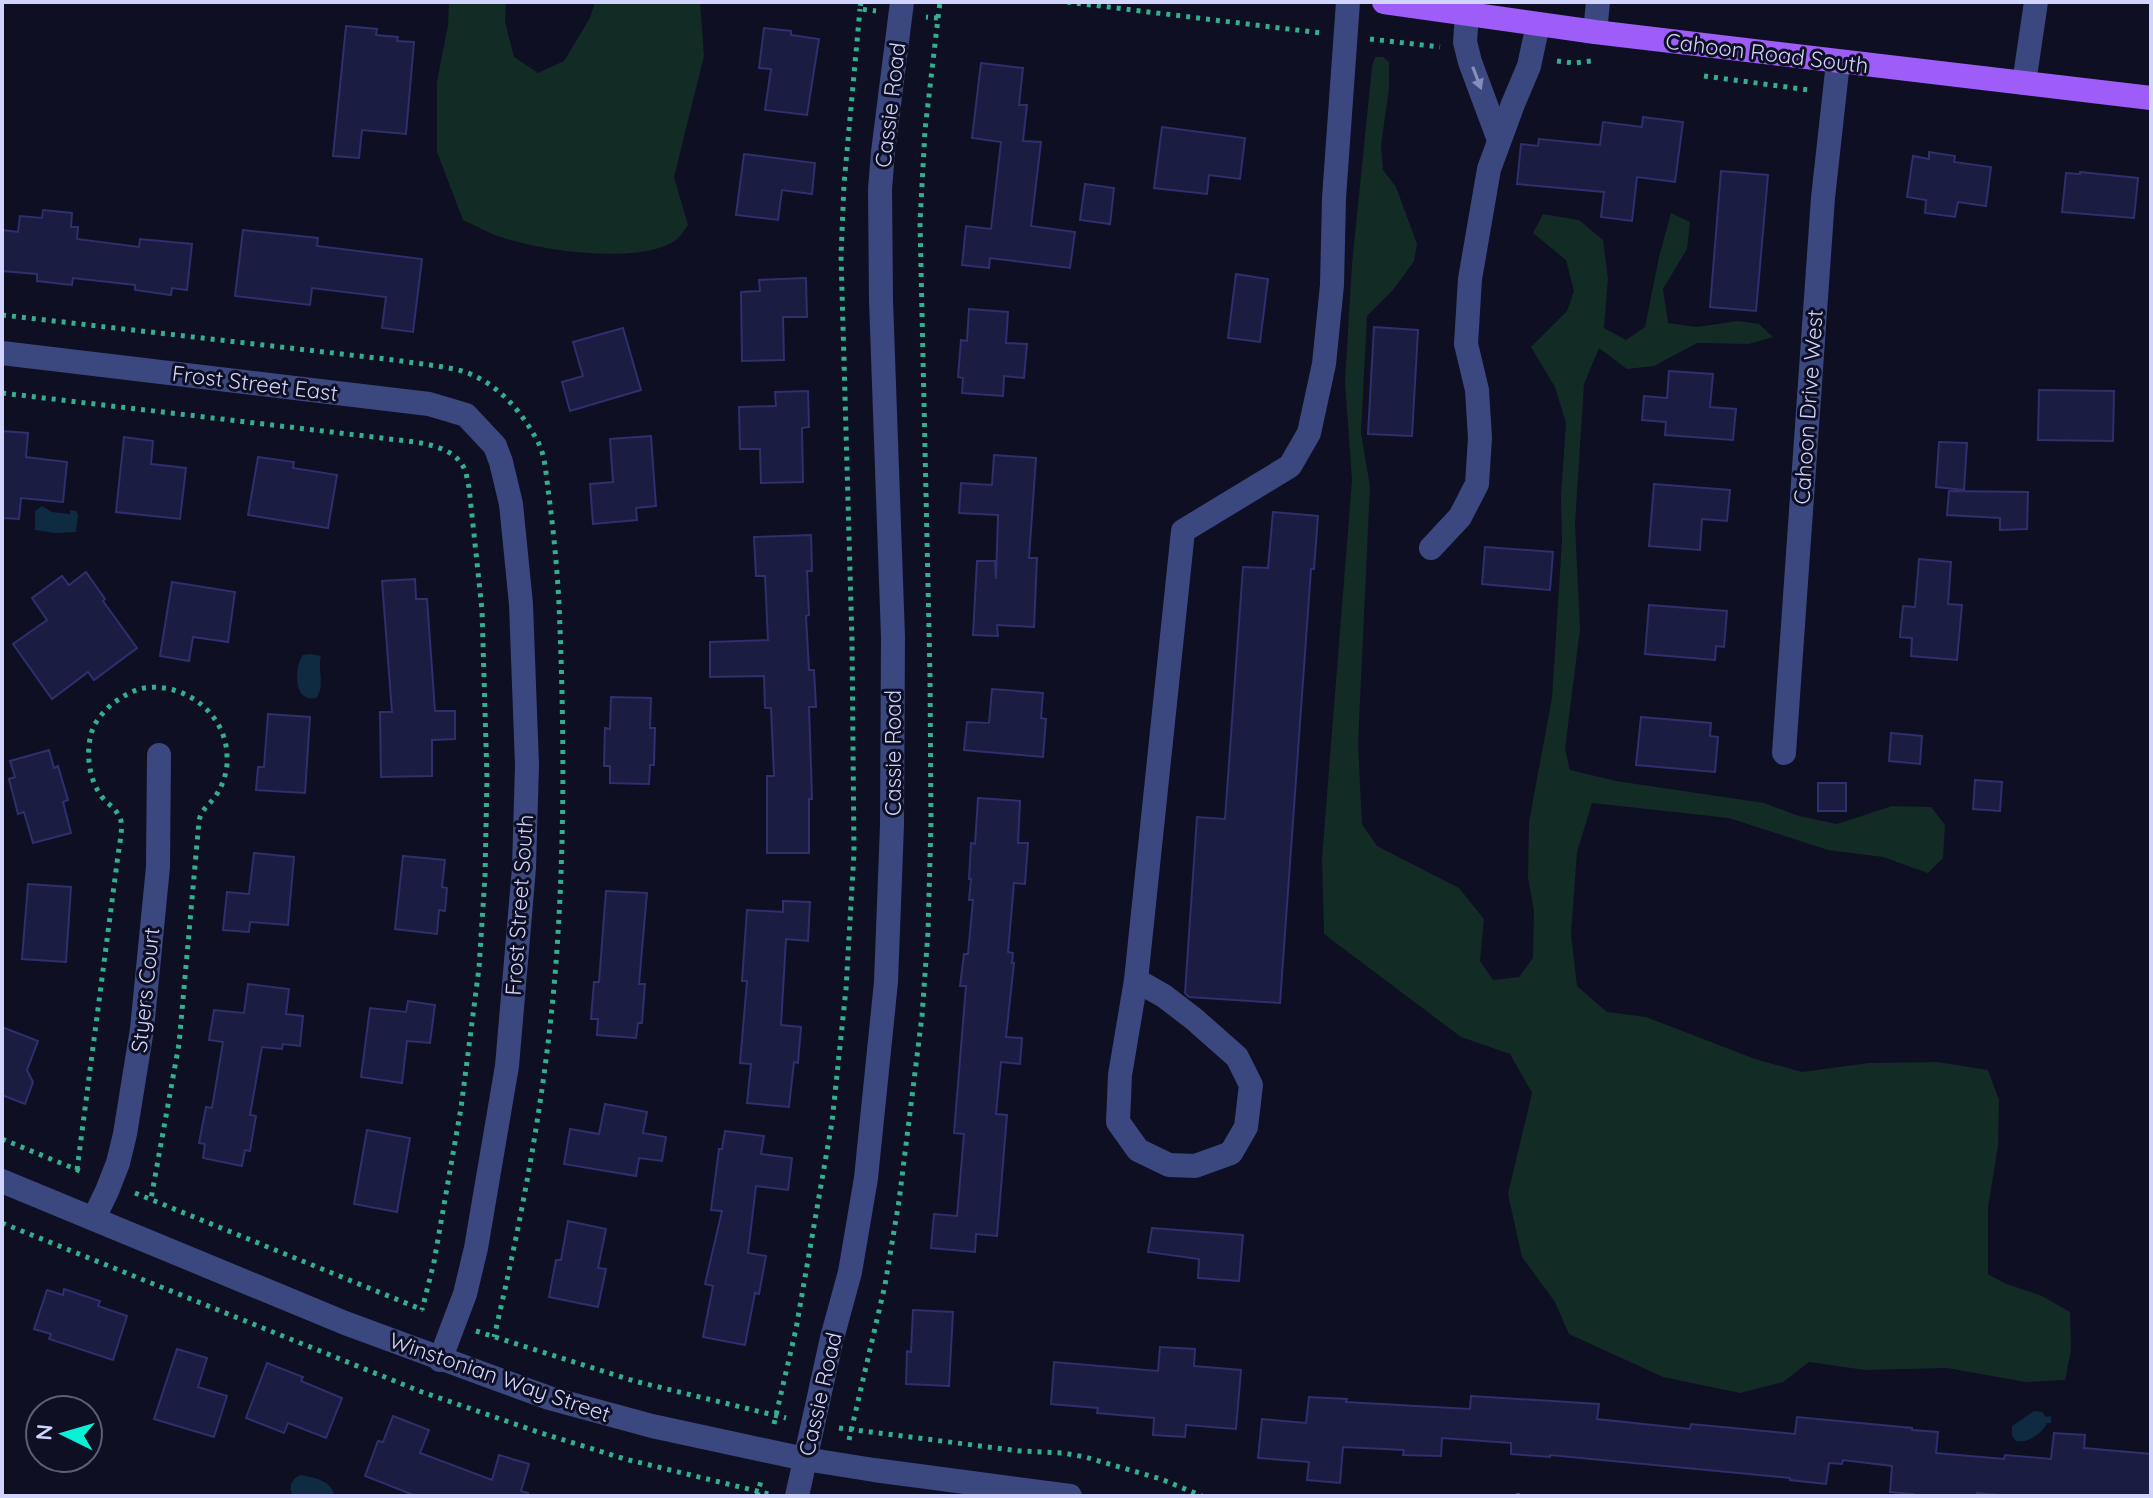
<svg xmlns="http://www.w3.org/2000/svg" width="2153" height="1498" font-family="Quicksand,sans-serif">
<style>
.green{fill:#122b25}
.water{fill:#0e2b41}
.building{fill:#1b1c42;stroke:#2e2f6d;stroke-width:2}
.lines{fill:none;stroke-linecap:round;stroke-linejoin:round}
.path{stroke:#33af8d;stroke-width:5;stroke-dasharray:4 6;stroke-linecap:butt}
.minor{stroke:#3b477f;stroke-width:24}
.major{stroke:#9e5df8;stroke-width:24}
.oneway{fill:#868ebe}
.labels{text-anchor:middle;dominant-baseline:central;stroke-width:6;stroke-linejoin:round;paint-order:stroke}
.street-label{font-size:22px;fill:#d1d5fd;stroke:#0e0f22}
</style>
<rect width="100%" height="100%" fill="#0e0f22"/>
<g class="green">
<path d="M 449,2 L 506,2 L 505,22 L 514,57 L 538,73 L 564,61 L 590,18 L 595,2 L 700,2 L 704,56 L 674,177 L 688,225 C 685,229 681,236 676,240 C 641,265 543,251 504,238 C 490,234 476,226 463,220 L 437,152 L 437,82 L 448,25 Z"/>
<polygon points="1375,57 1383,57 1389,62 1389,89 1381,145 1383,170 1396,187 1417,244 1414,261 1393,290 1367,316 1361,433 1370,486 1358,744 1362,824 1377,846 1459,888 1484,919 1480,961 1493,980 1519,977 1533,958 1534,911 1528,877 1529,822 1552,698 1562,541 1561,496 1566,423 1555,387 1531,347 1567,311 1574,291 1566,260 1533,233 1543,214 1579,220 1603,240 1608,278 1604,328 1626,340 1645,327 1659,257 1671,213 1690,222 1687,249 1663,289 1668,323 1697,327 1738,321 1759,324 1773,337 1749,344 1697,343 1654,366 1627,369 1599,348 1584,384 1575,524 1580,629 1565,749 1570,770 1616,781 1764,803 1799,816 1837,824 1892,806 1931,807 1945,825 1943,858 1928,873 1883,857 1828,850 1729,818 1592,803 1577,852 1571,934 1577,986 1607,1012 1646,1017 1755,1059 1802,1072 1869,1063 1937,1062 1988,1070 1999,1100 1998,1146 1988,1207 1988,1274 2004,1283 2042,1296 2070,1312 2071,1350 2065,1380 2026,1382 1947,1368 1865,1370 1809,1362 1783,1382 1740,1393 1663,1377 1569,1334 1555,1302 1522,1257 1508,1194 1532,1093 1510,1054 1461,1037 1324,934 1322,858 1352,480 1345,382 1352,264 1372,67"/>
</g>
<g class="water">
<polygon points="42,506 52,512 70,514 70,510 76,511 78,515 76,532 54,533 35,530 35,511"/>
<path d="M 310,654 L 321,656 C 317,669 326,686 316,698 C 293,703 294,667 303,655 Z"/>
<path d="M 2034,1411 L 2042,1412 L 2046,1417 L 2051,1416 L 2051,1423 L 2047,1423 C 2042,1434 2027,1444 2016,1441 L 2012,1436 L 2012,1426 Z"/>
<path d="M 300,1475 C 313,1477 333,1481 334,1496 L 293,1496 C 288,1488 291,1479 300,1475 Z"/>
</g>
<g class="building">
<polygon points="346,26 377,29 376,35 398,37 397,41 414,42 406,134 362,130 359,158 333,156"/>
<polygon points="764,28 791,31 791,35 819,39 807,115 765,110 771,69 759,68"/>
<polygon points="981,63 1023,68 1019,105 1027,105 1023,141 1041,142 1031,226 1075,232 1070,268 990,258 989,268 962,265 966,226 991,229 1001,142 972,138"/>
<polygon points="1643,117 1683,122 1675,182 1637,177 1632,221 1601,217 1604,192 1517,184 1521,144 1538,146 1539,139 1600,145 1603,122 1642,127"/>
<polygon points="1162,127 1245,138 1240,179 1209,175 1207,194 1154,188"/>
<polygon points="1929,152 1955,156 1954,162 1991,167 1986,206 1958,202 1955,217 1925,213 1926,200 1907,197 1913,156 1929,159"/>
<polygon points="744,154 815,163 812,194 782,190 778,220 736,215"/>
<polygon points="1721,171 1768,175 1756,311 1710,307"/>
<polygon points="2080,172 2138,178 2134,218 2062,212 2066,173 2080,174"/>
<polygon points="1085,184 1114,188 1110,224 1080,220"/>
<polygon points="43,210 72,213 71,227 78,227 77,239 139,247 140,239 192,244 187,290 172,288 171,295 135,290 135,285 73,278 72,285 37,281 37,274 2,271 2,230 18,232 20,216 42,218"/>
<polygon points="243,230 318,238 317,246 422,259 413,332 382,328 386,297 312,288 310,305 235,296"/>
<polygon points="1236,274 1268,279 1260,342 1228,338"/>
<polygon points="806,278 807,317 783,317 784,360 742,361 741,292 760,291 759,280"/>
<polygon points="969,309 1008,312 1006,343 1027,344 1024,378 1004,376 1003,396 962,393 963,378 958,377 961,340 967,341"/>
<polygon points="1374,327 1418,330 1412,436 1368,434"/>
<polygon points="623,328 641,390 570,411 562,382 583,376 573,342"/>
<polygon points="1669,371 1713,374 1710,407 1736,409 1733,440 1665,435 1666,422 1642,420 1644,396 1667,398"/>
<polygon points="2039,390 2114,391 2113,441 2038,440"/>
<polygon points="808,391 809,427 802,428 803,482 761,483 760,449 740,449 739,407 776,406 775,392"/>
<polygon points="2,431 28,433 26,457 67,462 63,502 21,498 19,519 2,518"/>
<polygon points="651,436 656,506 636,508 637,520 593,524 590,484 613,482 610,439"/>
<polygon points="124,437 153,441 151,464 186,468 180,519 116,512"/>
<polygon points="1939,442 1967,443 1964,490 1936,487"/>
<polygon points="994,455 1036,458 1029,558 1037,558 1034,627 997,625 998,636 973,635 977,561 995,561 996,579 998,515 959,513 961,483 992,485"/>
<polygon points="258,457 294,462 293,468 337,475 328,528 248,515"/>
<polygon points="1654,484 1730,490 1727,521 1702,519 1700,550 1649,546"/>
<polygon points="1949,491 2028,492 2027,529 2000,530 2000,518 1947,515"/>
<polygon points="1273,512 1318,516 1314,569 1311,569 1280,1003 1189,997 1185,993 1197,817 1225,819 1243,567 1268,568"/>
<polygon points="811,535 812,571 807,571 809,615 806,616 809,670 814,670 816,707 809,707 812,799 809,799 809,853 767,853 767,776 774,776 771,708 765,708 764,676 710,677 710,642 768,640 765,576 756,576 754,537"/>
<polygon points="1485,547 1553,552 1550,590 1482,584"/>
<polygon points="1919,559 1951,562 1948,604 1962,605 1957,660 1911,656 1912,638 1900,637 1903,606 1915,607"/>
<polygon points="86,572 105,599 103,601 137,648 94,680 88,672 52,699 13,644 47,620 32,598 62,576 69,585"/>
<polygon points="415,579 416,599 427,599 435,711 455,711 455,739 432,740 432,776 381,777 380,712 392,712 382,581"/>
<polygon points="172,582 235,592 228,642 193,637 189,661 160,656"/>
<polygon points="1649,605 1727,611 1724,647 1716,646 1715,660 1645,654"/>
<polygon points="992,689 1043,693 1041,718 1046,719 1043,757 964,750 967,722 989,723"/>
<polygon points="611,697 651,698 650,728 655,728 654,765 650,765 649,784 610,783 610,766 604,766 605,728 610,729"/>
<polygon points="268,714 310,717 305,793 256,790 258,767 264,767"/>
<polygon points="1641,717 1711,723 1710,736 1718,737 1715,772 1636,765"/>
<polygon points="1891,733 1922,736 1920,764 1889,761"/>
<polygon points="49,750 54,768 58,766 68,800 63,802 71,833 33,843 24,812 18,814 9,779 15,777 10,761"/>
<polygon points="1975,780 2002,782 2000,811 1973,809"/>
<rect x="1818" y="783" width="28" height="28"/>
<polygon points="978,798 1020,801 1018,843 1028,843 1025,884 1014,883 1008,952 1013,953 1012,963 1014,963 1006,1037 1022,1038 1020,1064 1001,1062 996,1114 1007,1115 997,1236 976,1234 975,1252 931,1248 934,1214 957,1216 964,1134 954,1133 966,986 960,986 964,954 968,954 973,900 969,900 971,879 969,879 971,843 975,844"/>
<polygon points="254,853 294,857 288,925 250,922 249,932 223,930 227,892 249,894"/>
<polygon points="403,856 445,860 442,887 447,888 445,911 439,910 437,934 395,929"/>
<polygon points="28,884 71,887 66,962 22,959"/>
<polygon points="606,891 647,893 639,984 645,984 642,1023 638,1023 636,1038 597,1035 598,1019 591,1019 594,982 599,982"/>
<polygon points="783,901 810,902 808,941 786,939 781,1025 801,1027 798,1063 794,1062 789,1107 747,1103 751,1064 740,1063 747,981 742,981 747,910 783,912"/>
<polygon points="248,984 289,989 286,1014 303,1016 300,1046 283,1044 282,1049 262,1047 250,1115 256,1116 250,1151 245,1150 242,1166 203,1158 205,1144 199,1143 206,1107 212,1108 223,1042 209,1040 214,1010 244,1013"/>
<polygon points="408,1001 435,1005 430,1043 407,1041 402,1083 361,1077 370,1008 406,1012"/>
<polygon points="2,1027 38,1041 27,1070 33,1082 25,1104 2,1095"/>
<polygon points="605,1104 647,1112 643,1133 666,1137 662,1161 639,1158 636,1176 564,1164 570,1129 599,1134"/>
<polygon points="367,1130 410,1138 397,1212 354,1204"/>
<polygon points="725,1131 764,1136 761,1154 792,1158 788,1190 756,1186 748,1253 766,1256 759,1294 755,1293 745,1345 703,1337 713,1286 705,1284 722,1211 711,1210 719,1149 722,1149"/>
<polygon points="568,1221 606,1229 598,1268 606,1269 598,1307 549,1297 556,1260 561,1260"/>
<polygon points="1152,1228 1243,1235 1239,1281 1198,1278 1199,1259 1148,1252"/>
<polygon points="64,1289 100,1301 98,1306 127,1316 113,1360 49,1339 51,1334 34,1329 47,1290 63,1295"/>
<polygon points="913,1310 953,1312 949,1386 906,1384 907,1351 911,1352"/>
<polygon points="1160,1347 1195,1349 1194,1366 1241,1370 1236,1429 1186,1425 1185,1437 1153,1435 1154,1418 1097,1413 1098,1408 1051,1404 1054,1362 1158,1371"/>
<polygon points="177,1349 207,1358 198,1387 227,1396 214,1437 154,1419"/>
<polygon points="267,1363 303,1377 301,1381 342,1398 326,1438 288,1423 284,1433 246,1418"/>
<polygon points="1471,1396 1599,1404 1597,1419 1690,1429 1691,1424 1795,1434 1797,1417 1912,1428 1912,1430 1938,1432 1936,1453 2004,1459 2005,1455 2051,1459 2054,1433 2085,1435 2084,1448 2151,1454 2151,1496 2010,1496 1977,1493 1977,1496 1912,1496 1913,1494 1890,1492 1892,1466 1843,1460 1842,1464 1829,1463 1826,1484 1790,1480 1790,1478 1550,1455 1550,1457 1511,1454 1511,1443 1442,1438 1441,1456 1403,1455 1404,1450 1343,1447 1340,1483 1307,1480 1309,1462 1258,1458 1262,1419 1306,1423 1309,1397 1347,1399 1346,1402 1470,1409"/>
<polygon points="393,1416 429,1430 420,1453 492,1480 499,1455 529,1464 521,1491 528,1493 528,1496 416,1496 365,1476 378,1441 383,1442"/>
</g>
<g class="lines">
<g class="path">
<polyline points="861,2 860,9 876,11"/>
<polyline points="1067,2 1321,33"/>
<polyline points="938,18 940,2"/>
<polyline points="1370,39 1440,47"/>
<polyline points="1557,61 1574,63 1591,61"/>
<polyline points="1704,76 1809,90"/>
<path d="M 2,315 L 394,360 C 414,363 434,365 454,369 C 492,377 520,408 538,442 C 545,455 546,474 548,489 C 553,527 557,565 559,604 C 564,719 565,833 557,949 C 548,1080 524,1210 494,1337"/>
<path d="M 2,393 L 382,438 C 407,442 451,441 464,468 C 467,473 467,482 469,487 L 482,610 L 487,778 L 485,876 L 479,968 L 461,1108 L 434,1262 L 422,1310"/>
<polyline points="2,1139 85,1173"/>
<path d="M 77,1170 L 117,863 C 118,852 123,831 121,821 C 118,810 109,805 102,797 C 88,779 85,749 93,728 C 97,719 105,710 112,704 C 122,697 132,690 144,688 C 186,682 227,715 227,757 C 228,771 223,785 215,797 C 208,806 201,810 199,821 L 179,1044 L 151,1199"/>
<polyline points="135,1193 423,1310"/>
<polyline points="2,1223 422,1392 538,1432 625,1459 773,1495"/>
<polyline points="476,1331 634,1381 786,1418"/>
<polyline points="774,1424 796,1329 832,1122 846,989 854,853 852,641 841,256 844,184 860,9"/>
<polyline points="839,1428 1020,1451 1063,1453 1085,1457 1161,1479 1202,1496"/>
<polyline points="849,1440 885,1285 899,1201 922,1016 928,932 931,822 930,675 920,222 925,130 938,18 926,17"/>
<polyline points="757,1496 762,1477"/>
<polyline points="1516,1496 1522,1496"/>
</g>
<g class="minor">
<polyline points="1467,14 1465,42 1470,62 1499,140"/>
<polyline points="1595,32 1598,2"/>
<polyline points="2024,83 2036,2"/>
<polyline points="2,353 429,404 466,415 495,446 501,462 511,504 521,604 527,765 524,868 507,1066 476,1248 465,1294 440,1360"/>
<polyline points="1431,548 1460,517 1477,484 1480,438 1477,390 1466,344 1470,279 1489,169 1513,104 1529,66 1538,24"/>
<polyline points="1784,753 1823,198 1838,62"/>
<polyline points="1136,980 1164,996 1194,1019 1237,1057 1251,1085 1246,1127 1231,1153 1195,1166 1169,1165 1138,1150 1118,1122 1120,1075 1136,980 1183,531 1290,466 1309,433 1324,364 1332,285 1334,198 1348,2"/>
<polyline points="2,1181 345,1323 549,1398 652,1426 805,1459 874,1470 1070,1496"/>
<polyline points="94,1218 107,1191 118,1163 125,1134 142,1029 158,867 159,755"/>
<polyline points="797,1496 832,1338 850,1272 866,1178 886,982 892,825 893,637 881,300 880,189 883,152 902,2"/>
</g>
<polyline class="major" points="1384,2 1595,32 2151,98"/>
</g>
<defs><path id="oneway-solid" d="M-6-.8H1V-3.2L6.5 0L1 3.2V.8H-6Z" transform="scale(2)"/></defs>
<use class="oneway" href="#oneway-solid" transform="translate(1477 78) rotate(69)"/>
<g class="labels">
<g class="street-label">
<text transform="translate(1767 53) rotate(7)">Cahoon Road South</text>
<text transform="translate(890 105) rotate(-83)">Cassie Road</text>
<text transform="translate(255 383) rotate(7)">Frost Street East</text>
<text transform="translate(1808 407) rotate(-86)">Cahoon Drive West</text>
<text transform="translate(893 753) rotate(-90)">Cassie Road</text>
<text transform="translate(519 905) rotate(-86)">Frost Street South</text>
<text transform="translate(145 990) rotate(-84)">Styers Court</text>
<text transform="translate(500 1377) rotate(19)">Winstonian Way Street</text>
<text transform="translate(820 1394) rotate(-77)">Cassie Road</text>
</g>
</g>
<rect width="2153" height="1498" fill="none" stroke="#d1d5fd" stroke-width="8"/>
<g transform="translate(64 1434) rotate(275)"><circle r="38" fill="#0e0f22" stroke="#5c5e7a" stroke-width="2"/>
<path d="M0-6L14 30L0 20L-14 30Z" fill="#0af0d7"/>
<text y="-12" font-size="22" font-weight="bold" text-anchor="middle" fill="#d1d5fd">N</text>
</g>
</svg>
